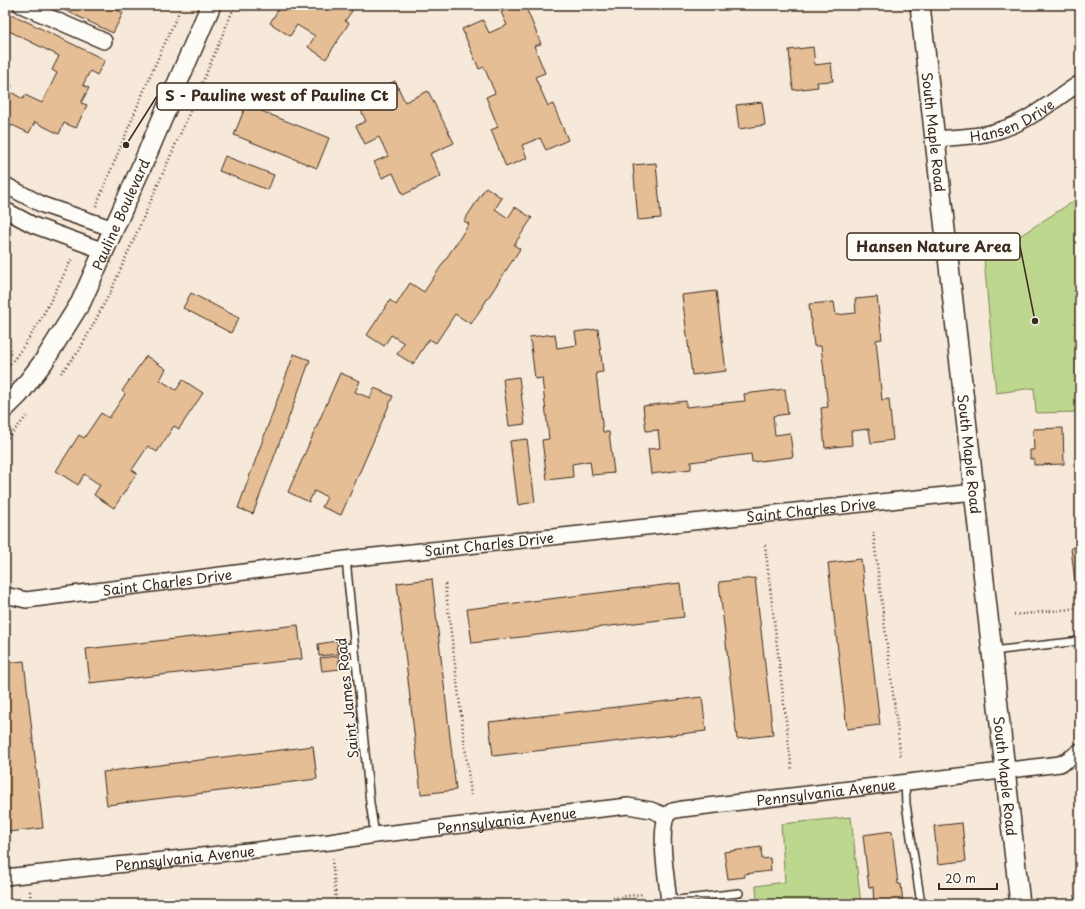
<svg xmlns="http://www.w3.org/2000/svg" width="1085" height="909" font-family="'Playpen Sans',sans-serif">
<style>
.green{fill:#bdd78e;stroke:#7c8056}
.building{fill:#e5be95;stroke:#3b2a1e}
.lines{fill:none;stroke-linecap:round;stroke-linejoin:round}
.service-casing{stroke:#3b2a1e;stroke-width:10}
.minor-casing{stroke:#3b2a1e;stroke-width:18}
.tertiary-casing{stroke:#3b2a1e;stroke-width:22}
.path{stroke:#3b2a1e;stroke-width:2.5;stroke-dasharray:1 3;stroke-linecap:butt}
.service{stroke:#fdfcf7;stroke-width:7}
.minor{stroke:#fdfcf7;stroke-width:15}
.tertiary{stroke:#fdfcf7;stroke-width:19}
.labels{text-anchor:middle;dominant-baseline:central;stroke-width:3;stroke-linejoin:round;paint-order:stroke}
.street-label{font-size:14px;fill:#3b2a1e;stroke:#fdfcf7}
.leader{fill:none;stroke:#3b2a1e;stroke-width:1.5}
.callout-dot{fill:#3b2a1e;stroke:#fdfcf7;stroke-width:1.5}
.callout{fill:#fdfcf7;stroke:#3b2a1e;stroke-width:1.5}
.callout-label{font-size:15px;text-anchor:middle;font-weight:bold;fill:#3b2a1e}
</style>
<rect width="100%" height="100%" fill="#f6e9da"/>
<filter id="ink" filterUnits="userSpaceOnUse"><feTurbulence type="fractalNoise" baseFrequency=".025" numOctaves="2"/><feDisplacementMap in="SourceGraphic" scale="8" xChannelSelector="R" yChannelSelector="G"/><feConvolveMatrix kernelMatrix="1 2 1 2 8 2 1 2 1" color-interpolation-filters="sRGB"/></filter>
<g filter="url(#ink)">
<g class="green">
<polygon points="1080,197 1080,412 1036,413 1034,388 996,393 984,259"/>
<polygon points="851,817 861,904 757,904 756,886 785,882 781,824"/>
</g>
<g class="building">
<polygon points="54,5 107,5 123,13 113,33"/>
<polygon points="281,5 356,5 345,21 349,23 326,59 308,47 315,36 297,25 290,36 270,23"/>
<polygon points="519,5 525,5 541,44 534,46 545,73 535,77 548,106 553,104 568,140 546,150 540,138 522,145 527,158 506,167 491,130 498,127 486,97 495,93 484,67 479,69 462,29 483,20 489,33 507,25 501,12"/>
<polygon points="5,11 105,60 97,75 90,71 83,85 89,88 81,103 87,105 76,128 64,123 59,134 35,122 29,133 12,125 10,128 5,126 5,82 12,85 9,91 23,99 25,95 42,103 57,73 52,70 59,56 5,29"/>
<polygon points="813,47 815,65 831,63 833,81 817,82 818,87 793,90 789,50"/>
<polygon points="395,81 405,102 428,91 454,143 430,154 441,176 403,195 393,173 382,178 374,162 388,156 379,137 365,144 356,126 366,121 356,100"/>
<polygon points="762,102 765,125 739,129 736,105"/>
<polygon points="246,105 329,138 317,168 234,135"/>
<polygon points="225,156 274,175 268,190 219,171"/>
<polygon points="656,163 661,218 638,220 633,165"/>
<polygon points="486,187 502,198 495,209 508,218 515,207 532,218 514,245 520,249 471,324 455,314 436,343 429,339 413,364 397,354 404,343 391,335 384,346 367,335 390,300 396,305 410,283 424,292 469,224 464,221"/>
<polygon points="716,291 726,371 692,375 682,295"/>
<polygon points="191,293 239,318 231,333 183,308"/>
<polygon points="877,297 882,339 876,340 882,400 889,399 893,440 871,443 869,429 851,431 852,445 825,448 821,408 828,407 821,346 814,346 809,304 834,302 836,315 856,313 855,299"/>
<polygon points="598,329 603,372 596,373 603,432 609,432 614,473 592,475 590,461 572,464 573,477 547,480 542,440 549,439 542,378 535,379 530,337 555,334 557,348 577,345 575,332"/>
<polygon points="294,354 310,360 253,514 238,508"/>
<polygon points="146,356 166,369 160,380 176,390 183,380 203,393 179,429 174,426 157,452 148,446 132,470 137,473 114,508 94,495 100,485 84,474 78,485 56,471 79,435 84,438 101,413 109,418 125,394 122,391"/>
<polygon points="340,373 360,381 355,392 370,398 374,388 393,396 341,515 322,507 327,497 314,491 309,502 288,492"/>
<polygon points="519,377 525,424 509,426 503,379"/>
<polygon points="785,389 788,414 773,416 775,435 790,433 793,457 752,462 751,454 691,462 691,469 651,474 648,449 660,448 658,430 646,431 643,406 686,401 686,407 745,401 744,394"/>
<polygon points="1063,428 1064,464 1034,465 1034,459 1030,459 1030,450 1034,450 1033,429"/>
<polygon points="527,439 535,502 518,505 510,441"/>
<polygon points="1080,547 1080,591 1076,591 1071,548"/>
<polygon points="861,559 880,725 847,729 828,563"/>
<polygon points="755,578 773,735 737,739 719,582"/>
<polygon points="432,579 456,790 421,794 397,583"/>
<polygon points="680,583 684,617 472,643 467,609"/>
<polygon points="298,625 302,659 90,683 86,649"/>
<polygon points="337,641 339,654 319,656 318,644"/>
<polygon points="339,656 341,669 322,671 320,658"/>
<polygon points="24,661 43,828 9,832 5,795 5,663"/>
<polygon points="702,697 706,731 493,756 489,722"/>
<polygon points="313,746 317,779 107,805 103,772"/>
<polygon points="962,823 966,861 938,864 934,826"/>
<polygon points="892,831 898,884 901,884 903,904 874,904 873,887 869,888 863,835"/>
<polygon points="761,847 762,859 770,858 771,871 744,874 745,877 728,879 724,852"/>
</g>
<g class="lines">
<g class="service-casing">
<g id="service">
<polyline points="346,559 370,803 375,835"/>
<polyline points="341,648 355,647"/>
<polyline points="992,651 1080,641"/>
<polyline points="343,663 356,662"/>
<polyline points="905,782 906,804 921,904"/>
<polyline points="669,901 739,893"/>
</g>
</g>
<g class="minor-casing">
<g id="minor">
<polyline points="21,5 104,41"/>
<path id="s1" d="M 935,139 C 958,137 982,137 1003,129 C 1031,120 1055,99 1080,83"/>
<polyline points="5,185 43,205 114,229"/>
<polyline points="5,210 33,225 104,251"/>
<path id="s2" d="M 5,595 L 26,600 L 346,559 L 974,492"/>
<path id="s3" d="M 666,816 L 672,811 L 682,809 L 1060,764 L 1071,758 L 1080,751"/>
<path d="M 666,816 C 659,842 667,877 669,904"/>
<path id="s4" d="M 5,877 L 330,842 L 375,835 L 628,806 L 651,810 L 666,816"/>
</g>
</g>
<g class="tertiary-casing">
<g id="tertiary">
<path id="s5" d="M 920,5 L 1020,904"/>
<path id="s6" d="M 5,408 L 19,394 L 44,361 L 81,302 L 144,161 L 211,5"/>
</g>
</g>
<g class="path">
<polyline points="96,206 150,76 182,5"/>
<path d="M 5,370 C 34,337 53,297 72,258"/>
<polyline points="61,373 79,351 111,291 193,105 235,5"/>
<polyline points="5,441 27,416"/>
<polyline points="873,532 901,758"/>
<polyline points="765,545 792,771"/>
<polyline points="445,584 471,795"/>
<polyline points="1014,615 1080,608"/>
<polyline points="332,859 336,900 339,904"/>
<polyline points="30,891 31,904"/>
<polyline points="565,904 643,894"/>
</g>
<use href="#service" class="service"/>
<use href="#minor" class="minor"/>
<use href="#tertiary" class="tertiary"/>
</g>
</g>
<g class="labels">
<g class="street-label">
<text stroke="none"><textPath href="#s1" startOffset="80">Hansen Drive</textPath></text>
<text stroke="none"><textPath href="#s5" startOffset="128">South Maple Road</textPath></text>
<text stroke="none"><textPath href="#s6" startOffset="227">Pauline Boulevard</textPath></text>
<text stroke="none"><textPath href="#s5" startOffset="452">South Maple Road</textPath></text>
<text stroke="none"><textPath href="#s2" startOffset="812">Saint Charles Drive</textPath></text>
<text stroke="none"><textPath href="#s2" startOffset="488">Saint Charles Drive</textPath></text>
<text stroke="none"><textPath href="#s2" startOffset="164">Saint Charles Drive</textPath></text>
<text transform="translate(347 698) rotate(-96)">Saint James Road</text>
<text stroke="none"><textPath href="#s5" startOffset="776">South Maple Road</textPath></text>
<text stroke="none"><textPath href="#s3" startOffset="163">Pennsylvania Avenue</textPath></text>
<text stroke="none"><textPath href="#s4" startOffset="505">Pennsylvania Avenue</textPath></text>
<text stroke="none"><textPath href="#s4" startOffset="181">Pennsylvania Avenue</textPath></text>
</g>
</g>
<path class="leader" d="M126 145L157 96M1035 321L1020 246"/>
<g class="callout-dot">
<circle cx="126" cy="145" r="4"/>
<circle cx="1035" cy="321" r="4"/>
</g>
<g class="callout">
<rect x="157" y="83" width="240" height="27" rx="4"/>
<rect x="847" y="233" width="173" height="27" rx="4"/>
</g>
<g class="callout-label">
<text x="277" y="101">S - Pauline west of Pauline Ct</text>
<text x="934" y="252">Hansen Nature Area</text>
</g>
<rect width="1085" height="909" fill="none" stroke="#fdfcf7" stroke-width="20"/>
<rect x="10" y="10" width="1065" height="889" fill="none" stroke="#3b2a1e" stroke-width="1.5" filter="url(#ink)"/>
<path d="M939 883v6h58v-6" fill="none" stroke="#3b2a1e" stroke-width="2"/>
<text x="945" y="883" font-size="12" fill="#3b2a1e" stroke="#fdfcf7" stroke-width="3" paint-order="stroke">20 m</text>
</svg>
